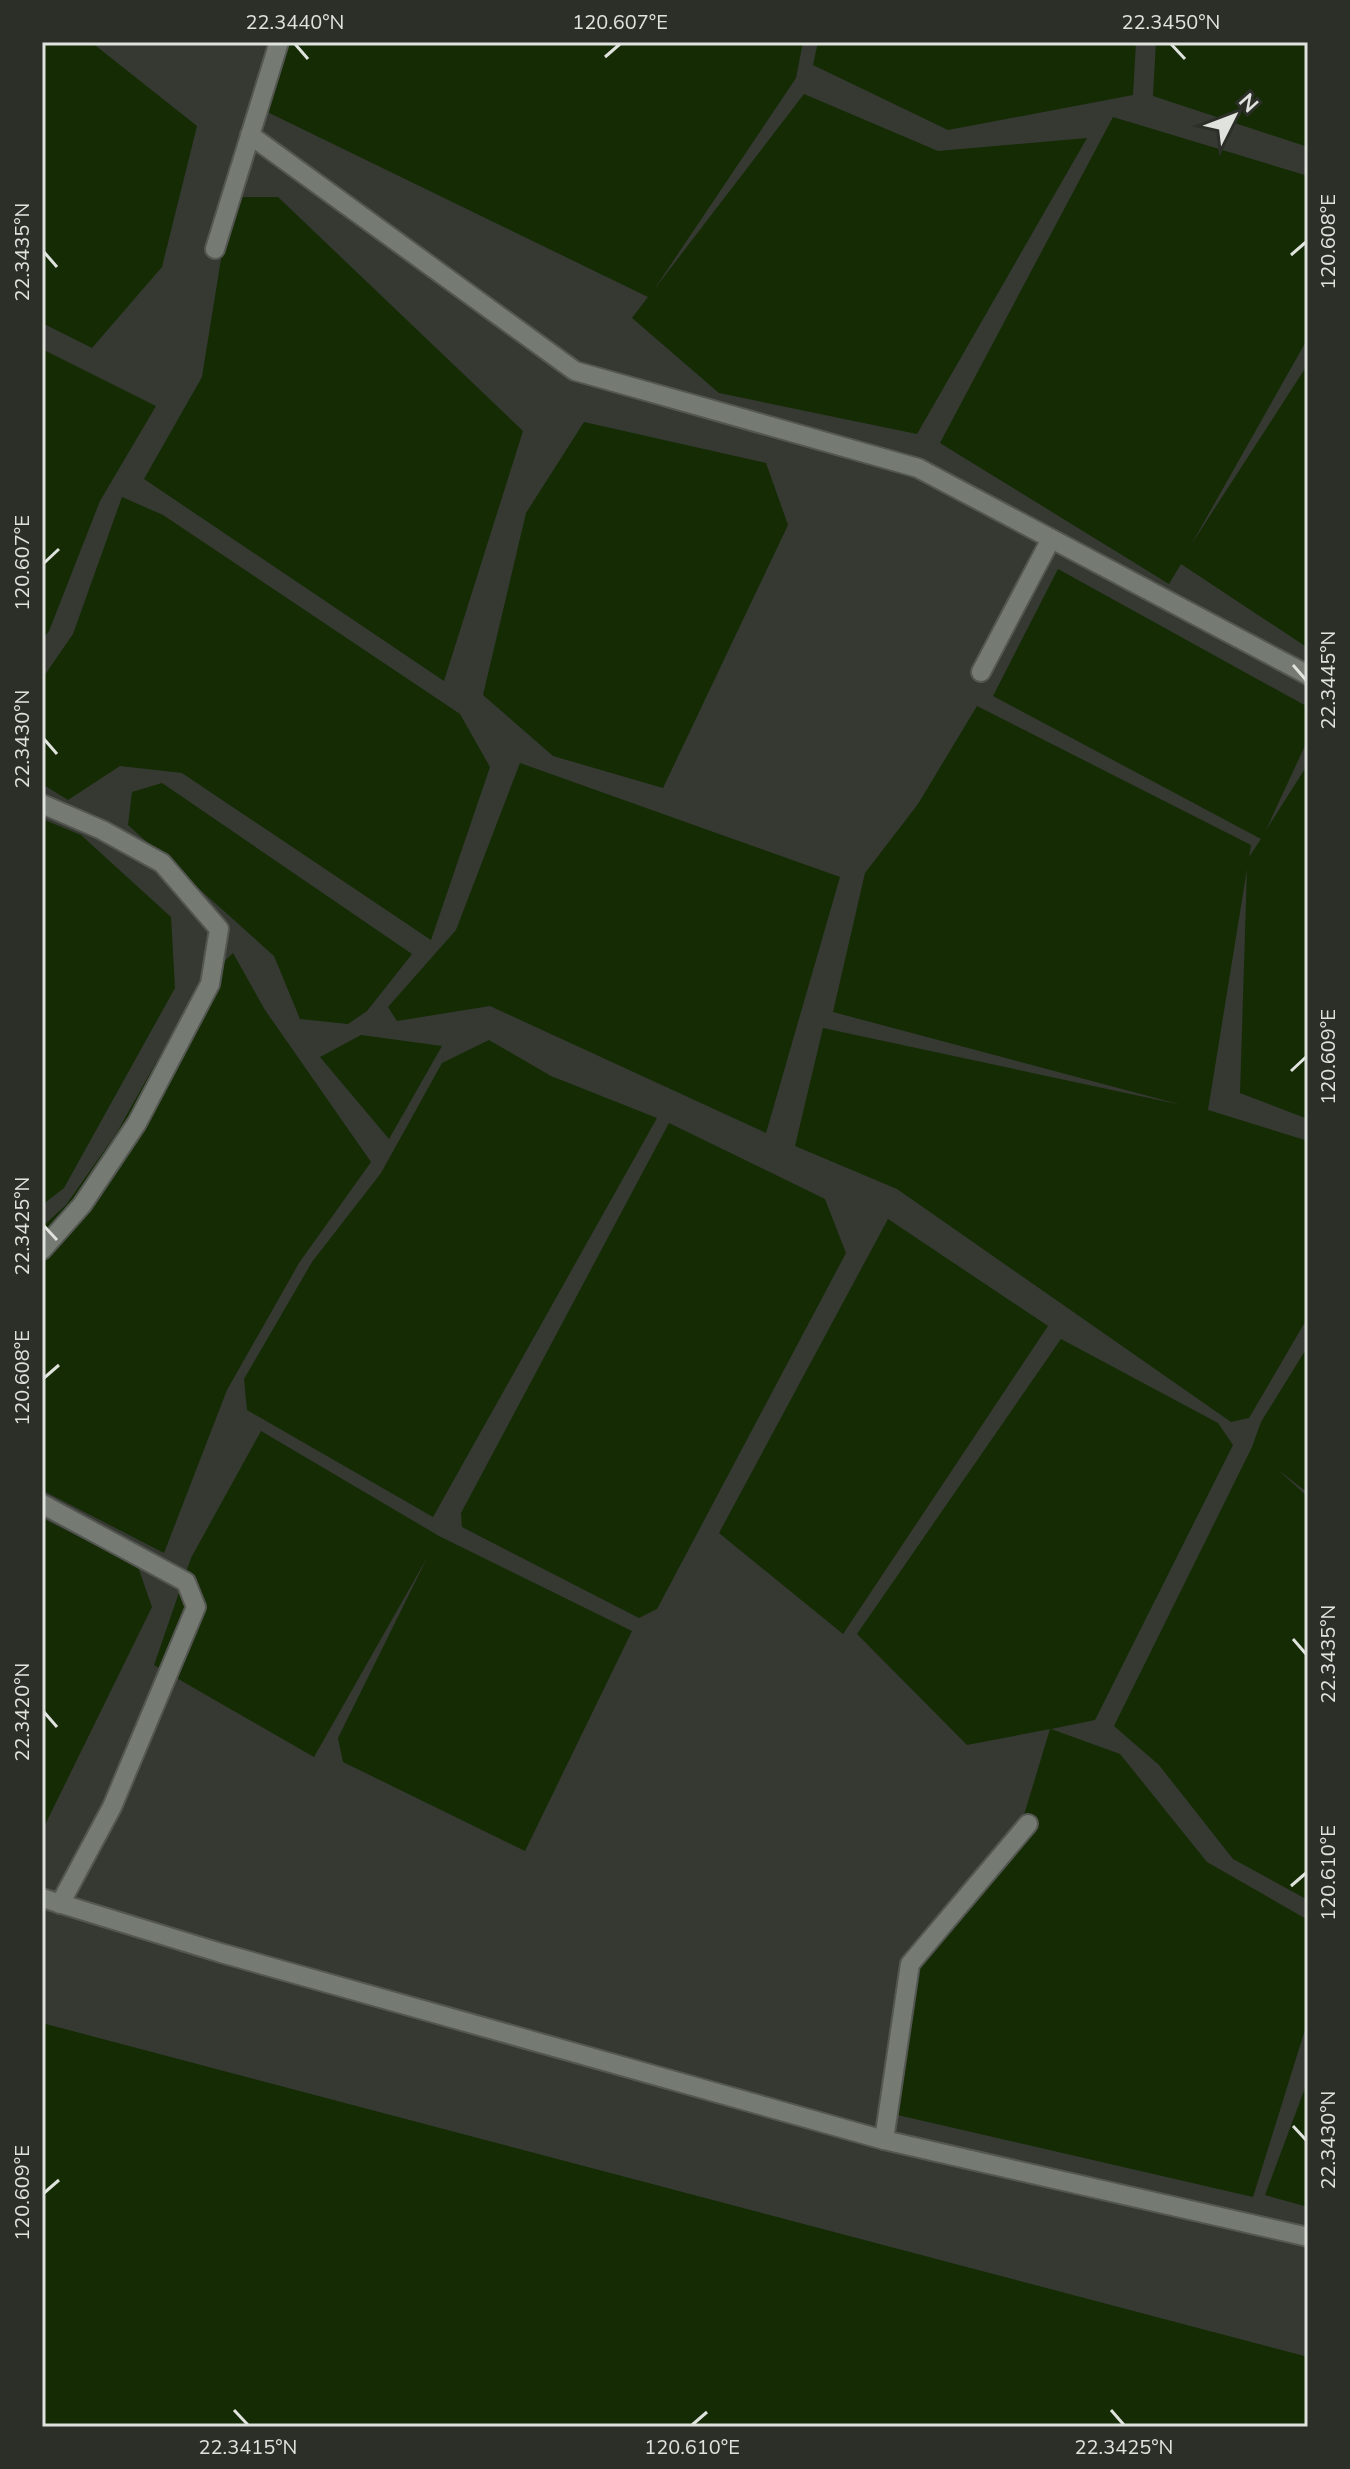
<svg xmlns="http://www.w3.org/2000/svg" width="1350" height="2469" font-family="'Nunito Sans',sans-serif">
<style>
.water{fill:#142b04}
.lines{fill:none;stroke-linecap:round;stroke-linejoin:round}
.service-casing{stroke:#535651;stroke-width:22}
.service{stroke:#757a72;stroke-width:18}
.ticks{fill:none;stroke:#dfe2dd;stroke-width:3}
.neatline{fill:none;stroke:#dfe2dd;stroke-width:3}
.ticks-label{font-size:20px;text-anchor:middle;fill:#dfe2dd}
</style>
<rect width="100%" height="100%" fill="#353932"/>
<g class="water">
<polygon points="42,42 91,42 197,126 162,267 92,348 42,323"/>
<polygon points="279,42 803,42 796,78 653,291 804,94 938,151 1087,138 917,434 719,393 632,318 648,297 259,108"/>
<polygon points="818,42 1136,42 1133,95 948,130 813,65"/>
<polygon points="1156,42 1308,42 1308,147 1153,96"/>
<polygon points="1113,117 1308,176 1308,338 1191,545 1308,364 1308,648 1181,564 1169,584 940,443"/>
<polygon points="231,197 278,197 523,431 444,681 144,479 202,377"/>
<polygon points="42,349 156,406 100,501 49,631 42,640"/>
<polygon points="584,422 766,463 788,525 663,788 553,756 483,695 526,513"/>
<polygon points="122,497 163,515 460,714 490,767 431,940 182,773 120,766 68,800 42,784 42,679 73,634"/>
<polygon points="1058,569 1308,707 1308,739 1266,830 1308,764 1308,1119 1240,1093 1247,869 1208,1110 1308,1141 1308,1317 1249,1418 1231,1422 897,1189 795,1146 823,1028 1182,1105 833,1012 865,873 918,804 977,706 1251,845 1249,857 1261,839 993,696"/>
<polygon points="520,763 840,877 766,1133 490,1006 397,1021 388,1007 456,930"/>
<polygon points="162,783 412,954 367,1011 348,1024 300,1019 274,956 128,825 132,792"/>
<polygon points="42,819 81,835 171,917 175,988 64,1188 42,1205"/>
<polygon points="233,953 265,1010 371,1162 299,1263 227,1390 164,1553 42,1490 42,1227 66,1205 116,1134 199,986"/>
<polygon points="361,1035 442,1046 389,1139 320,1057"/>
<polygon points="489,1040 551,1076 657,1118 433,1517 247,1410 244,1379 312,1262 381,1173 442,1063"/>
<polygon points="669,1123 825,1199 846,1253 657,1609 639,1618 462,1527 461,1513"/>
<polygon points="888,1219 1048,1326 843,1634 719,1533"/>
<polygon points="1061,1339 1218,1423 1233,1445 1095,1720 1051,1729 1120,1754 1207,1862 1308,1920 1308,2020 1253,2197 889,2113 915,1967 1011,1858 1050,1729 967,1745 857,1634"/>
<polygon points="1308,1346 1308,1493 1277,1469 1308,1497 1308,1900 1233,1859 1159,1765 1114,1726 1252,1447 1261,1422"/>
<polygon points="261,1431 439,1536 632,1631 525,1851 343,1762 338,1738 428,1556 314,1757 154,1665 191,1558"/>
<polygon points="42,1518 138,1567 152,1607 42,1831"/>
<polygon points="42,2023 1308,2357 1308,2427 42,2427"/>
<polygon points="1308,2080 1308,2207 1265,2195"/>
</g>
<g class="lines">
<g class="service-casing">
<g id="service">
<polyline points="250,135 575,371 918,468 1308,675"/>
<polyline points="215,249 279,42"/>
<polyline points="981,672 1051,539"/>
<polyline points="42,804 102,830 162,863 219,929 210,984 137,1123 82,1205 42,1250"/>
<polyline points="42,1504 186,1582 196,1607 112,1807 60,1904"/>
<polyline points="42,1898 221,1953 884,2140 1308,2237"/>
<polyline points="884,2140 910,1964 1028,1824"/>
</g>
</g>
<use href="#service" class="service"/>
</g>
<path class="ticks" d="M 295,44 L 308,59M 1171,44 L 1185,59M 605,57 L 620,44M 44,252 L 57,267M 1291,255 L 1306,242M 44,563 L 59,549M 1293,665 L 1306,680M 44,739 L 57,754M 1291,1071 L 1306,1057M 44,1226 L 57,1240M 44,1378 L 59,1365M 1293,1639 L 1306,1654M 44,1712 L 57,1727M 1291,1886 L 1306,1873M 1293,2126 L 1306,2140M 44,2193 L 59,2180M 234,2410 L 248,2425M 1111,2410 L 1124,2425M 692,2425 L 707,2412"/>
<rect width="1350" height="2469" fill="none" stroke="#2b2f28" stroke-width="88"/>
<g transform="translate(1234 116) rotate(48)" stroke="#2b2f28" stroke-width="6" paint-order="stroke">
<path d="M0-6L14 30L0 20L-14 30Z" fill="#dfe2dd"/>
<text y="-12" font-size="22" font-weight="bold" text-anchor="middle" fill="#dfe2dd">N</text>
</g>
<rect x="44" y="44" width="1262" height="2381" class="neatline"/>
<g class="ticks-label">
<text x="295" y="29">22.3440°N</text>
<text x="620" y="29">120.607°E</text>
<text x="1171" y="29">22.3450°N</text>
<text transform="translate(1328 242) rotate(-90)" y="7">120.608°E</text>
<text transform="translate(22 252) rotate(-90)" y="7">22.3435°N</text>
<text transform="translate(22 563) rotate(-90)" y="7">120.607°E</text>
<text transform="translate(1328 680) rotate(-90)" y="7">22.3445°N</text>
<text transform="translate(22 739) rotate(-90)" y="7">22.3430°N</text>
<text transform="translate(1328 1057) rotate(-90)" y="7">120.609°E</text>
<text transform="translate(22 1226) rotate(-90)" y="7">22.3425°N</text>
<text transform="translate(22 1378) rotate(-90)" y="7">120.608°E</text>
<text transform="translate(1328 1654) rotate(-90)" y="7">22.3435°N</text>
<text transform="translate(22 1712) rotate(-90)" y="7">22.3420°N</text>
<text transform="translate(1328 1873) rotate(-90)" y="7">120.610°E</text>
<text transform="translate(1328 2140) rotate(-90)" y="7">22.3430°N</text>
<text transform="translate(22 2193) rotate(-90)" y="7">120.609°E</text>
<text x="248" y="2454">22.3415°N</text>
<text x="692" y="2454">120.610°E</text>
<text x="1124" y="2454">22.3425°N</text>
</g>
</svg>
